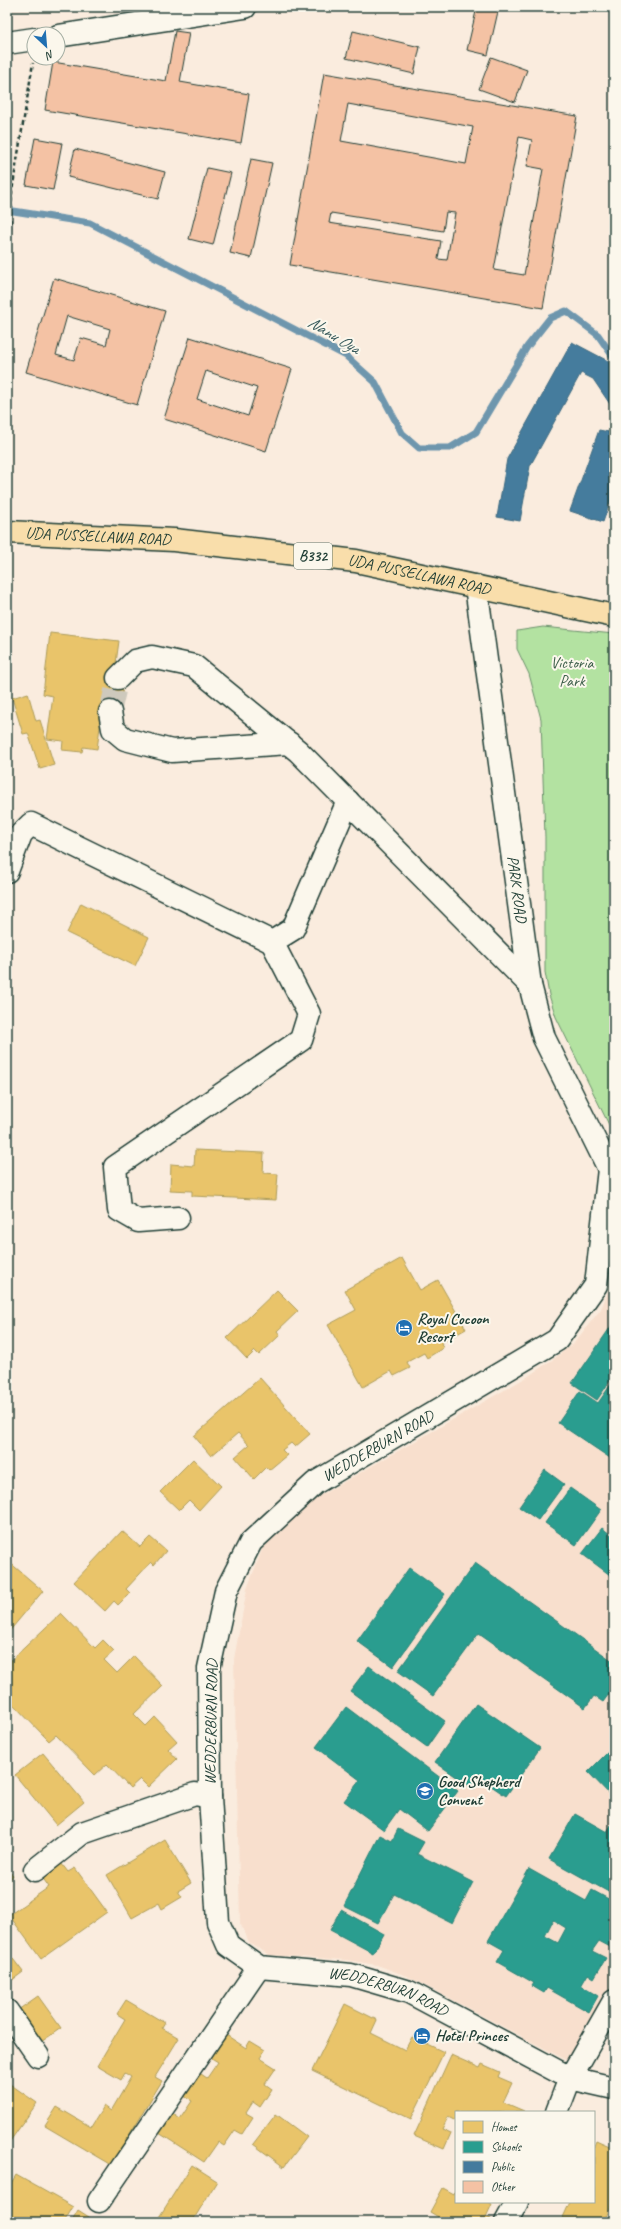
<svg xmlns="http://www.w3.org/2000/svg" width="621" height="2229" font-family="Caveat,sans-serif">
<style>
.built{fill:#f8dfcd}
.green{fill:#b3e2a1;stroke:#69906a}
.homes{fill:#e9c46a;stroke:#ac9c5a}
.schools{fill:#2a9d8f;stroke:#278074;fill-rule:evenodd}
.public{fill:#457b9d;stroke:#3a687e}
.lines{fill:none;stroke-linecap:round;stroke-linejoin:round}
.stream{stroke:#6e96ad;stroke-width:7}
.building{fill:#f4c2a4;stroke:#1f3d34;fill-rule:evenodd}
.minor-tunnel{stroke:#cec9bc;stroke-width:22;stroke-dasharray:22 11;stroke-linecap:butt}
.minor-casing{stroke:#1f3d34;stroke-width:25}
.major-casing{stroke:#1f3d34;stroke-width:25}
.path{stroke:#1f3d34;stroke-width:2.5;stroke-dasharray:4 3;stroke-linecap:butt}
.minor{stroke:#fbf7ec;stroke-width:22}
.major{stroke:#f9deab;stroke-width:22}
.labels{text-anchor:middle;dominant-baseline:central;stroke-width:4;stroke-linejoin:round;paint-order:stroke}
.shield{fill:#fbf7ec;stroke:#61756b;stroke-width:1}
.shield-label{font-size:15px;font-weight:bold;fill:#1f3d34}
.street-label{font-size:16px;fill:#1f3d34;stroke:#fbf7ec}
.park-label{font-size:16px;fill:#3d5e4a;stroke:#fbf7ec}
.poi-label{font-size:16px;font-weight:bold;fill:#1f3d34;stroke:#fbf7ec;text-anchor:start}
.water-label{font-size:17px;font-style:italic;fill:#395b5c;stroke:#fbf7ec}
</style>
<rect width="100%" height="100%" fill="#faecde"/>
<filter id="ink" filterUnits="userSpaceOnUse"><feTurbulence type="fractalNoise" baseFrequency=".025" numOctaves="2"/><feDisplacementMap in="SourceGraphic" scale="8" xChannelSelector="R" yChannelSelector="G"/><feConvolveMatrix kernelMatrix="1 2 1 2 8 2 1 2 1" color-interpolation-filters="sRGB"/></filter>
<g filter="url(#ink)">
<polygon class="built" points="614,1267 614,1988 572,2063 407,1976 377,1965 346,1960 269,1955 249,1942 240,1923 234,1659 247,1589 265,1542 309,1502 527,1377 555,1358 574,1343 601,1309 610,1287"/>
<polygon class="green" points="543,627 614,634 614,1135 556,1017 549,995 545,972 545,837 541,719 529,674 517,649 517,631"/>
<g class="homes">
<polygon points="50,633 119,641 113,685 123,686 121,707 103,705 97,749 83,747 82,752 62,750 63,741 47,739 53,696 43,694"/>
<polygon points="28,693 36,721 40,720 54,765 40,769 28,733 23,734 12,698"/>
<polygon points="81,903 149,937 135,966 67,933"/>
<polygon points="195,1150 264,1153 263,1173 278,1174 276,1200 192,1196 192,1191 170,1190 171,1164 194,1166"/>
<polygon points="402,1258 420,1290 438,1280 466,1329 441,1343 443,1348 427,1358 424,1353 407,1362 410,1368 394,1376 391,1371 363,1387 328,1325 356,1310 345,1290"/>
<polygon points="277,1290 298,1311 277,1331 280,1335 259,1355 255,1351 247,1359 227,1338"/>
<polygon points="260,1378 310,1434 295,1447 291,1443 282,1450 287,1455 269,1470 266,1467 254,1479 235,1457 249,1445 238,1433 211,1456 194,1436"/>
<polygon points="193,1459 221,1486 199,1510 189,1500 179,1510 160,1492"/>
<polygon points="122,1531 140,1547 150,1537 166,1551 154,1565 151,1562 126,1589 130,1593 118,1605 114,1601 105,1611 74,1582"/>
<polygon points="8,1561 43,1591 7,1634 7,1562"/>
<polygon points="61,1613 95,1648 103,1640 114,1651 104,1660 117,1673 134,1656 163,1686 134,1714 146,1726 155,1717 177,1741 168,1749 177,1759 148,1787 140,1779 130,1788 107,1764 95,1775 56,1735 49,1741 7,1698 7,1664"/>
<polygon points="43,1753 84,1802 56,1825 15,1775"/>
<polygon points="165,1840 191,1883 178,1891 182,1897 162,1909 159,1903 132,1918 107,1875"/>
<polygon points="61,1863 68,1872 75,1868 107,1912 41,1959 9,1915 49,1887 42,1877"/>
<polygon points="7,1870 13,1875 7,1884"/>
<polygon points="7,1951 23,1972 7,1984"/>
<polygon points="38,1996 61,2028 41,2042 18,2010"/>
<polygon points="126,2000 165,2023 162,2028 179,2038 155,2077 162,2081 111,2165 45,2126 57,2107 91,2127 104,2106 111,2111 131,2077 125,2073 121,2080 97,2066 125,2019 117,2014"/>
<polygon points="345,2004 377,2020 371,2033 405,2050 412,2037 444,2052 411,2119 312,2071"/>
<polygon points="220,2031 246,2048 250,2041 265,2050 260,2058 276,2068 265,2084 272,2089 260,2107 253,2102 246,2113 253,2117 242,2134 235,2130 224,2146 218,2142 204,2162 159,2133 172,2113 180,2119 192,2101 179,2093 195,2070 207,2078 218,2062 205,2054"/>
<polygon points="451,2055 480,2068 482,2064 500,2072 498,2077 512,2083 503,2102 524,2111 456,2112 456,2121 448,2117 442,2129 451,2133 444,2149 414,2136"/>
<polygon points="7,2082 37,2103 8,2144 7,2143"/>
<polygon points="276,2114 307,2137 284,2167 253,2144"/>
<polygon points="596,2141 614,2149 614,2198 604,2222 561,2222 570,2202 594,2202 594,2146"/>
<polygon points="192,2165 217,2181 192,2222 156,2222"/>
<polygon points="16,2175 73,2207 64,2222 7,2222 7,2190"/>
<polygon points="443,2188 454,2194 456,2189 456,2202 488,2202 492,2204 486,2217 491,2219 489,2222 438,2222 440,2218 430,2212"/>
<polygon points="78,2210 89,2217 86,2222 71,2222"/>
</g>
<g class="schools">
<polygon points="614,1322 614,1375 597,1400 572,1383"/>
<polygon points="614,1380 614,1452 610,1458 558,1423 580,1391 598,1403"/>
<polygon points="545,1470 564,1484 538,1520 519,1507"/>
<polygon points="570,1488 601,1510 576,1545 545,1523"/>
<polygon points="602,1528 614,1537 614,1578 582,1554"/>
<polygon points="475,1563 614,1662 614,1687 603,1702 594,1696 585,1708 479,1633 433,1696 398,1671"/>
<polygon points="409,1568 445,1594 393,1667 357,1641"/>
<polygon points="369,1666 445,1721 427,1747 350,1691"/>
<polygon points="476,1704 540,1748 506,1796 481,1779 474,1789 435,1762"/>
<polygon points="346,1707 458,1791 428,1831 399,1809 384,1830 344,1801 360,1780 316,1747"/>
<polygon points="614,1746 614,1799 588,1772"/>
<polygon points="575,1814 607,1832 611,1825 614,1827 614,1895 549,1859"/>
<polygon points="398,1829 424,1842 417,1854 473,1882 452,1923 394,1894 378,1923 344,1906 380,1835 392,1841"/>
<path d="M 529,1869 L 586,1901 L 592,1890 L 614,1902 L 614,1949 L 599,1941 L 592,1951 L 606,1958 L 594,1978 L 588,1974 L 581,1986 L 598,1996 L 589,2012 L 547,1988 L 544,1993 L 532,1986 L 534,1983 L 497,1962 L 504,1950 L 488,1941 ZM 553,1920 L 566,1928 L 558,1943 L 545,1936 Z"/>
<polygon points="341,1910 384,1934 373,1953 330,1930"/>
</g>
<g class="public">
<polygon points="572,342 608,361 614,370 614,410 593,379 581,373 530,466 520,521 497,517 507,459"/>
<polygon points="599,430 614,433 614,490 603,522 570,511"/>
</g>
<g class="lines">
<polyline class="stream" points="7,210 90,223 346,356 375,382 402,433 419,448 450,448 476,432 527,347 550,318 566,311 598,335 614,358"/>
</g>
<g class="building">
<polygon points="477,7 499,7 488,55 467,50"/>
<polygon points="175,31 189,33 180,82 249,94 241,143 45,110 53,62 166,81"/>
<polygon points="353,31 420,47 414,74 346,58"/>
<polygon points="491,57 527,70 515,102 479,89"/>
<path d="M 324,73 L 577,116 L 543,308 L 290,265 ZM 348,104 L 473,127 L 466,164 L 341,141 ZM 519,137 L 532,140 L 527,166 L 543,169 L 524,275 L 494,270 ZM 446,212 L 455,213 L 447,260 L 438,259 L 441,241 L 329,223 L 331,213 L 443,231 Z"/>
<polygon points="35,138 62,143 53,190 26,185"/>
<polygon points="75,149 165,172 158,199 68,177"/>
<polygon points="251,159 272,163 251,258 230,253"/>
<polygon points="207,168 231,173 213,245 189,239"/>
<path d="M 54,278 L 165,311 L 137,405 L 26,372 ZM 67,316 L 110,329 L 106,345 L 81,338 L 74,360 L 56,355 Z"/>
<path d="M 190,337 L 292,369 L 266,451 L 164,419 ZM 206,371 L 257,388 L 248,416 L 197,399 Z"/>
</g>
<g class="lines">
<polyline class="minor-tunnel" points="110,712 118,678"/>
<g class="minor-casing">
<g id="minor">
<polyline points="58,36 245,7"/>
<polyline points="7,43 34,39"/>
<path id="s1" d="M 476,586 L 530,985 L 544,1038 L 609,1169 L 614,1176"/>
<polyline points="118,678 135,661 152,657 194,666 298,751 530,985"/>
<polyline points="110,712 113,729 125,739 172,751 289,743"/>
<polyline points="7,871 21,834 31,824 272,942 293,929 348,801"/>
<path id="s2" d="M 609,1169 L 596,1285 L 557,1340 L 315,1483 L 251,1542 L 226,1591 L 209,1668 L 210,1797 L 218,1922 L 228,1945 L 259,1967 L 351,1975 L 409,1992 L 570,2078 L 614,2088"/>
<polyline points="178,1218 138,1221 119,1210 115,1167 301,1040 309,1014 272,942"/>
<polyline points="35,1870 82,1833 195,1794 210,1797"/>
<polyline points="7,2011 38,2056"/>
<polyline points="557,2112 570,2078 614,2001"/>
<polyline points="99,2201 259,1967"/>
<polyline points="506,2222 517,2202"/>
</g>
</g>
<g class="major-casing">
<g id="major">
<path id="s3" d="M 7,532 L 174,540 L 356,561 L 614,616"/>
</g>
</g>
<polyline class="path" points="7,286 12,191 33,63"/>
<use href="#minor" class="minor"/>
<use href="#major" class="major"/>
</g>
</g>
<defs>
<g id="hotel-disc" transform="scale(0.9)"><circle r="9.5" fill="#1f6fb2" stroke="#fbf7ec"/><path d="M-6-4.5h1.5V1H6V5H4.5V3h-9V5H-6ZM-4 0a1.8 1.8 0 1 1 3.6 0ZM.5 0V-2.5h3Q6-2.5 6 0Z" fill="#fff"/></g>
<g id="school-disc" transform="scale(0.9)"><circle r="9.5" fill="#1f6fb2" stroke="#fbf7ec"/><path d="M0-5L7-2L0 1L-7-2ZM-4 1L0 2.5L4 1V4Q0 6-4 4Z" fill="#fff"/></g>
</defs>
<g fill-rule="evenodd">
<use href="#hotel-disc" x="404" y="1328"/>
<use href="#school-disc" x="425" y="1791"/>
<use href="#hotel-disc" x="422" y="2036"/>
</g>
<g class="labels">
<rect class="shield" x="294" y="543" width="38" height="26" rx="3"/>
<g class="shield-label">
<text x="313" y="556">B332</text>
</g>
<g class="street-label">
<text stroke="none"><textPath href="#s3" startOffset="91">UDA PUSSELLAWA ROAD</textPath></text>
<text stroke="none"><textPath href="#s3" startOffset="415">UDA PUSSELLAWA ROAD</textPath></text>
<text stroke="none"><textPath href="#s1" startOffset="306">PARK ROAD</textPath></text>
<text transform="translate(378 1446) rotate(-30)">WEDDERBURN ROAD</text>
<text transform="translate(211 1722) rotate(-89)">WEDDERBURN ROAD</text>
<text stroke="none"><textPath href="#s2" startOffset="1136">WEDDERBURN ROAD</textPath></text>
</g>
<g class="park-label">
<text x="572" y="663">Victoria<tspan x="572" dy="18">Park</tspan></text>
</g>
<g class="poi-label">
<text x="417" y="1319">Royal Cocoon<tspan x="417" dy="18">Resort</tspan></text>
<text x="438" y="1782">Good Shepherd<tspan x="438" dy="18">Convent</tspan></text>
<text x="435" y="2036">Hotel Princes</text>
</g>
<g class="water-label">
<text transform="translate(334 335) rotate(31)">Nanu Oya</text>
</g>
</g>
<rect width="621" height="2229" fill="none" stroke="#fbf7ec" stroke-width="24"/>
<rect x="12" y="12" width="597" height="2205" fill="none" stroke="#1f3d34" stroke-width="1.5" filter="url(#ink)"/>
<rect x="455" y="2111" width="140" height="92" fill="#fbf7ec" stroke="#a3ada2"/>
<rect x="463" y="2121" width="20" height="12" fill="#e9c46a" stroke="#a3ada2"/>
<text x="491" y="2131" font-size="12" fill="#1f3d34">Homes</text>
<rect x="463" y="2141" width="20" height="12" fill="#2a9d8f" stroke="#a3ada2"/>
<text x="491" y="2151" font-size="12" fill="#1f3d34">Schools</text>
<rect x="463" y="2161" width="20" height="12" fill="#457b9d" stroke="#a3ada2"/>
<text x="491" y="2171" font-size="12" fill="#1f3d34">Public</text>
<rect x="463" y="2181" width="20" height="12" fill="#f4c2a4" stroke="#a3ada2"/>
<text x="491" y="2191" font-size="12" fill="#1f3d34">Other</text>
<g transform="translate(46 46) rotate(154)"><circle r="19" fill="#fbf7ec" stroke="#a3ada2"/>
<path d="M0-3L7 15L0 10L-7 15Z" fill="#1f6fb2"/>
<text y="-6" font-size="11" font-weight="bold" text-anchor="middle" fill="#1f3d34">N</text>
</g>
</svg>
